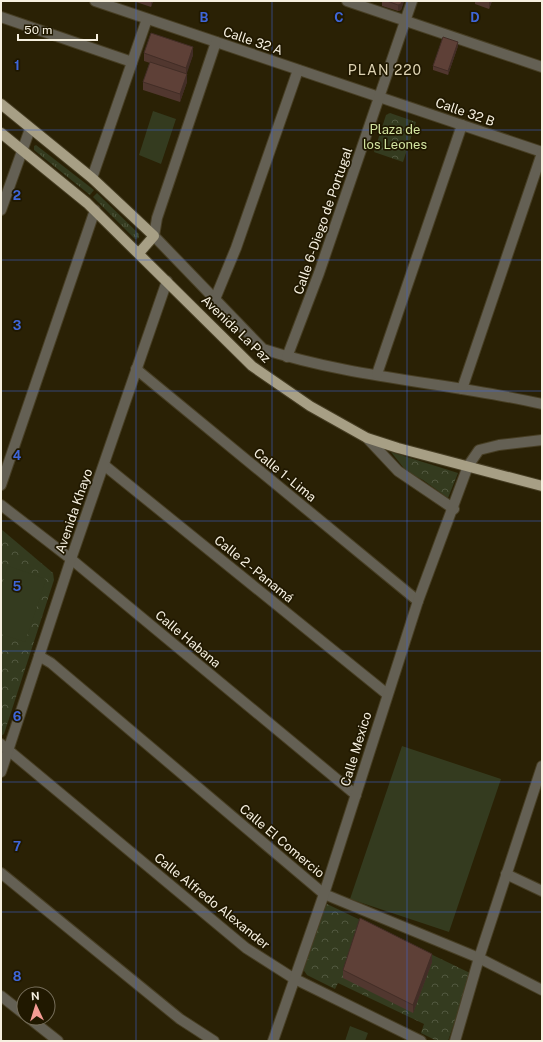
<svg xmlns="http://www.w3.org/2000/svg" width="543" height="1042" font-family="'Public Sans',sans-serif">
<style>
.grass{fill:url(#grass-tufts)}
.park{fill:url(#park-crowns)}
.pitch{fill:#343b1f}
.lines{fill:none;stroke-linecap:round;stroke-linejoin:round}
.minor-casing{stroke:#473e24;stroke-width:12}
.major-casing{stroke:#473e24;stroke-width:12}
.minor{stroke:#646054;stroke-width:10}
.major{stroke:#a79f85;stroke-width:10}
.wall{fill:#51372f}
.shaded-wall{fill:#422d26}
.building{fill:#5e4037;stroke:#422d26}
.grid{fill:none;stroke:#3e66d9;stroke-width:1;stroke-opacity:0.55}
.labels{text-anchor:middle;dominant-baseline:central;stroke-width:3.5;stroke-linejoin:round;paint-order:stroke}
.street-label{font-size:13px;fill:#f6f0e0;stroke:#201800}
.park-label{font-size:13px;fill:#d2e4a0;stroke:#201800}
.neighbourhood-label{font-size:14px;letter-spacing:1px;fill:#ddd2b2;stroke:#201800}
.grid-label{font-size:13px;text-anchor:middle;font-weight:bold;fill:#3e66d9;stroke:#201800;stroke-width:3.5;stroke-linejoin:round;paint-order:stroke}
</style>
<defs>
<pattern id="grass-tufts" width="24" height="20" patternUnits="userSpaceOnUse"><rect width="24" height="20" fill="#343b1f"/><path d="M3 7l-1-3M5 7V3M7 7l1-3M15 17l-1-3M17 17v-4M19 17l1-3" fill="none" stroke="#52583f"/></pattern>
<pattern id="park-crowns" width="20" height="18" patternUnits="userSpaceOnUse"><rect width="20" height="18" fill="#343b1f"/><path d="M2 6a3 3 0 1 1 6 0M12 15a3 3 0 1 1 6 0" fill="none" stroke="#52583f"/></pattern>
</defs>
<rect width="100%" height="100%" fill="#2a2105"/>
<g class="grass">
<polygon points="36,145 94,190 90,195 34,150 34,146"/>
<polygon points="97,193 139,234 139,238 135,239 93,197"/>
</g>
<g class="park">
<polygon points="390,113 416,122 403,162 374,152 386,115"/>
<polygon points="391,452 458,473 448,498 423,480 407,472"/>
<polygon points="1,529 53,573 54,580 4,734 1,736"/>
<polygon points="325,903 470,973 470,978 448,1041 437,1041 421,1033 424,1024 338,983 335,989 307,975 302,968"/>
</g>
<g class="pitch">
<polygon points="153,111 176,119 161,164 139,155"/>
<polygon points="8,566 46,579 25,642 1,634 1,587"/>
<polygon points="402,746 501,779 449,932 350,899"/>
<polygon points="350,1026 368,1033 365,1041 345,1041"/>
</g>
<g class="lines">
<g class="minor-casing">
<g id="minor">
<polyline points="95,1 542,152"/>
<polyline points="347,1 542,67"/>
<polyline points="1,17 132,62"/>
<path d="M 216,42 L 157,218 L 154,236 L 263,349 C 352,378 451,383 542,404"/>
<polyline points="92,178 147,19"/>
<polyline points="1,210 30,129"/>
<polyline points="215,299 236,248 298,70"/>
<polyline points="287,357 319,273 412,1"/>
<polyline points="136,369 418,601"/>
<polyline points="377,374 462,125"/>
<polyline points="462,389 542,153"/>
<polyline points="367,438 398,471 454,509"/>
<polyline points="104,465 387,694"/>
<polyline points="1,485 95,210"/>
<polyline points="1,505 71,559 356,795"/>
<polyline points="39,656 51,663 324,894 479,958 542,990"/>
<polyline points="1,744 246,948 293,978 421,1041"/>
<polyline points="1,772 71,559 167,281"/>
<polyline points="1,873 180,1019 214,1041"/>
<polyline points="506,874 542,891"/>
<polyline points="1,996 24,1014"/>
<polyline points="29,1018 58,1041"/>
<polyline points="273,1041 324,894 418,601 468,466 479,450 499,445 542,440"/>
<polyline points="455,1041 479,958 542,766"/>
</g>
</g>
<g class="major-casing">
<g id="major">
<polyline points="1,104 92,178 154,236 139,253"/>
<polyline points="1,133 87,203 252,366 310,406 367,438 398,448 542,486"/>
</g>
</g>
<use href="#minor" class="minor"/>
<use href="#major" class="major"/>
</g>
<g class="wall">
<polygon points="136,1 153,1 151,7 136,2"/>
<polygon points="382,1 404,1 401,10 398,11 382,6"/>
<polygon points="475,1 492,1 489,9 475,4"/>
<polygon points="458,46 448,75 433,70 433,66"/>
<polygon points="144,53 193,55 186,74 187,82 180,102 143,90 143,82 150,63 144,61"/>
<polygon points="432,962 413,1013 343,978 343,970"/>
</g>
<g class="shaded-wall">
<polygon points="151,1 153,1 151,7"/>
<polygon points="402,1 404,1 401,10 398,11 398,5"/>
<polygon points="489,1 492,1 489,9"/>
<polygon points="458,42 458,46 448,75 448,71"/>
<polygon points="193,47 193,55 186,76 186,68"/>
<polygon points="187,74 187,82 180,102 180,94"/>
<polygon points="432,954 432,962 413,1013 413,1005"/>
</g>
<g class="building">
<polygon points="387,1 402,1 401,4 398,5"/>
<polygon points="151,33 193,47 186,68 144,53"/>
<polygon points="443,37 458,42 448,71 433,66"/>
<polygon points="150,62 187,74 180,94 143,82"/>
<polygon points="360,918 432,954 413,1005 343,970"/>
</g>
<path class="grid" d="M 136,1 L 136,1041M 272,1 L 272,1041M 407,1 L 407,1041M 1,130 L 542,130M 1,260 L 542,260M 1,391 L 542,391M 1,521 L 542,521M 1,651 L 542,651M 1,782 L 542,782M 1,912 L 542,912"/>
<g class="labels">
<g class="street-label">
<text transform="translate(253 41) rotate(19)">Calle 32 A</text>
<text transform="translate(465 112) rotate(19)">Calle 32 B</text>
<text transform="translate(323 221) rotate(-71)">Calle 6-Diego de Portugal</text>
<text transform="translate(236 329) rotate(44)">Avenida La Paz</text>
<text transform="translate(285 475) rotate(39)">Calle 1 - Lima</text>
<text transform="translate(74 511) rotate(-71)">Avenida Khayo</text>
<text transform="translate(254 569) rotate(39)">Calle 2 - Panamá</text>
<text transform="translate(188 639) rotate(40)">Calle Habana</text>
<text transform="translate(356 749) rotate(-73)">Calle Mexico</text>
<text transform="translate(282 841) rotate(40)">Calle El Comercio</text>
<text transform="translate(212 901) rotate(39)">Calle Alfredo Alexander</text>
</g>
<g class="park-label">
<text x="395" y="129">Plaza de<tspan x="395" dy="15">los Leones</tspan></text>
</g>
<g class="neighbourhood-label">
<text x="385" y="70">PLAN 220</text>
</g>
</g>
<g class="grid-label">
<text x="204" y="22">B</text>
<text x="339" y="22">C</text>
<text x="475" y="22">D</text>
<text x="17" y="70">1</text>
<text x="17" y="200">2</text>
<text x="17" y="330">3</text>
<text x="17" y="460">4</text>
<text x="17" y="591">5</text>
<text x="17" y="721">6</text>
<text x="17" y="851">7</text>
<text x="17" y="981">8</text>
</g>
<rect width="543" height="1042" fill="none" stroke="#f6f0e0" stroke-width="4"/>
<g transform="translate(36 1006) rotate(356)"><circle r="19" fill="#201800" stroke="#766e5a"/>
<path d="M0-3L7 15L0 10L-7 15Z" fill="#f59c94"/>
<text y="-6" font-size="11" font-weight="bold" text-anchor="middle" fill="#f6f0e0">N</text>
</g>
<path d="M18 34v6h79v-6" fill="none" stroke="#f6f0e0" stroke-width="2"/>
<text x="24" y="34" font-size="12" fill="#f6f0e0" stroke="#201800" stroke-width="3" paint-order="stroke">50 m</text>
</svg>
